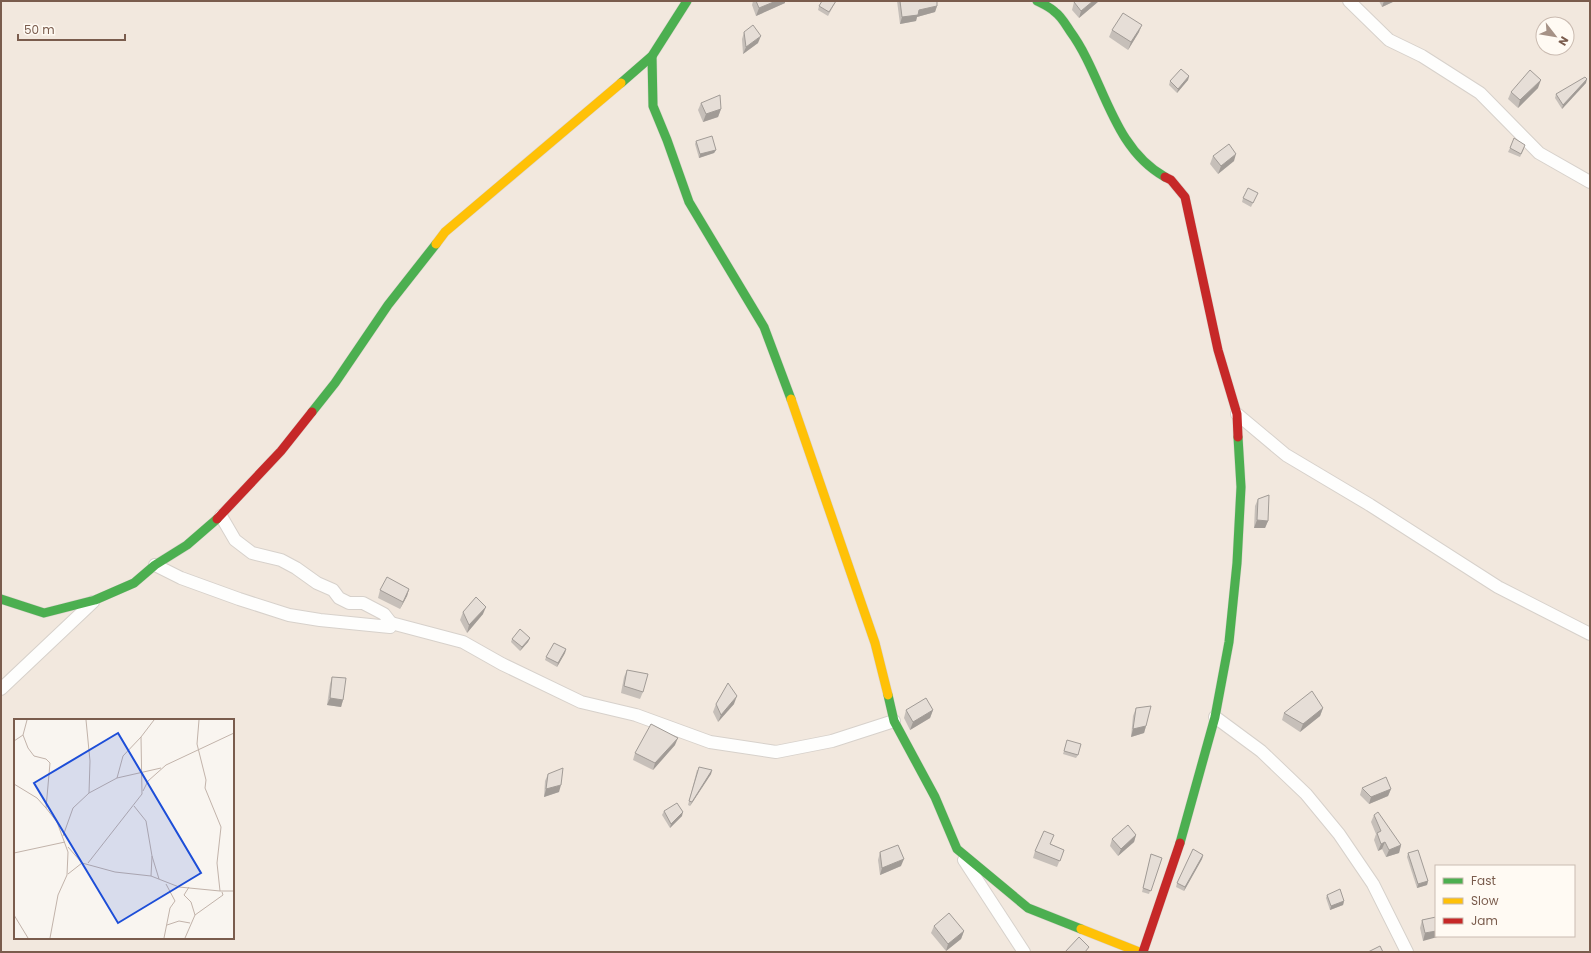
<svg xmlns="http://www.w3.org/2000/svg" width="1591" height="953" font-family="Poppins,sans-serif">
<style>
.residential{fill:#f2e8de;fill-rule:evenodd}
.lines{fill:none;stroke-linecap:round;stroke-linejoin:round}
.street-casing{stroke:#d7d1cb;stroke-width:14}
.fast-casing{stroke:#d9d2cb;stroke-width:10}
.slow-casing{stroke:#d9d2cb;stroke-width:10}
.jam-casing{stroke:#d9d2cb;stroke-width:10}
.street{stroke:#fefefd;stroke-width:12}
.fast{stroke:#4caf50;stroke-width:9}
.slow{stroke:#ffc107;stroke-width:9}
.jam{stroke:#c62828;stroke-width:9}
.wall{fill:#c6bfb9}
.shaded-wall{fill:#a19b96}
.building{fill:#e6ded7;stroke:#a19b96}
.inset-road{fill:none;stroke:#c2b3aa;stroke-width:1}
.view{fill:#1d4ed8;fill-opacity:0.15;stroke:#1d4ed8;stroke-width:2}
.inset-edge{fill:none;stroke:#7a5c4d;stroke-width:2}
</style>
<rect width="100%" height="100%" fill="#f9f5f0"/>
<path class="residential" d="M 1,1 L 1590,1 L 1590,952 L 1,952 ZM 1543,24 L 1567,24 L 1567,48 L 1543,48 ZM 15,720 L 233,720 L 233,938 L 15,938 ZM 1436,866 L 1574,866 L 1574,936 L 1436,936 Z"/>
<g class="lines">
<g class="street-casing">
<g id="street">
<polyline points="1349,1 1389,40 1422,56 1480,93 1539,153 1590,182"/>
<polyline points="1237,414 1286,455 1370,505 1498,587 1590,634"/>
<polyline points="155,565 181,578 239,599 289,615 320,620 390,627 391,623 384,614 363,603 349,603 339,598 333,590 317,583 296,568 281,560 252,553 235,540 221,516"/>
<polyline points="391,623 463,642 502,664 581,702 636,715 710,742 776,752 832,741 894,721"/>
<polyline points="1,689 93,602"/>
<polyline points="1215,717 1261,751 1306,794 1339,834 1373,884 1407,952"/>
<polyline points="964,860 1024,952"/>
</g>
</g>
<g class="fast-casing">
<g id="fast">
<path d="M 1037,1 C 1043,4 1050,7 1055,12 C 1061,16 1066,25 1070,31 C 1104,77 1111,147 1165,177"/>
<polyline points="652,56 653,106 667,140 689,202 764,327 791,399"/>
<polyline points="621,83 652,56 687,1"/>
<polyline points="312,412 335,383 388,305 436,244"/>
<polyline points="1,599 44,613 95,600 134,583 155,565 187,545 217,519"/>
<polyline points="888,695 894,721 935,797 957,849 1028,908 1081,929"/>
<polyline points="1180,843 1215,717 1229,642 1237,563 1241,487 1238,437"/>
</g>
</g>
<g class="slow-casing">
<g id="slow">
<polyline points="436,244 445,232 621,83"/>
<polyline points="791,399 875,643 888,695"/>
<polyline points="1081,929 1139,952"/>
</g>
</g>
<g class="jam-casing">
<g id="jam">
<polyline points="1165,177 1171,180 1185,197 1218,350 1237,414 1238,437"/>
<polyline points="217,519 281,451 312,412"/>
<polyline points="1143,952 1180,843"/>
</g>
</g>
<use href="#street" class="street"/>
<use href="#fast" class="fast"/>
<use href="#slow" class="slow"/>
<use href="#jam" class="jam"/>
</g>
<g class="wall">
<polygon points="753,1 785,1 785,3 756,16 752,5"/>
<polygon points="836,1 828,16 818,10 819,6"/>
<polygon points="897,1 937,1 937,6 935,12 917,17 916,21 900,24"/>
<polygon points="1099,1 1079,18 1072,10 1074,2"/>
<polygon points="1379,1 1395,1 1382,7"/>
<polygon points="1112,30 1139,32 1128,50 1109,37"/>
<polygon points="744,32 758,43 743,54 742,39"/>
<polygon points="1189,76 1188,80 1177,93 1169,85 1170,81"/>
<polygon points="1586,83 1562,109 1555,98 1556,94"/>
<polygon points="1538,88 1518,108 1508,99 1511,92"/>
<polygon points="701,103 721,109 718,117 703,122 698,110"/>
<polygon points="696,141 716,150 714,153 699,158 695,144"/>
<polygon points="1510,148 1524,149 1520,157 1508,152"/>
<polygon points="1213,156 1234,161 1218,174 1210,164"/>
<polygon points="1256,197 1251,207 1242,202 1243,198"/>
<polygon points="1258,499 1268,521 1265,528 1254,528 1255,506"/>
<polygon points="409,589 407,596 400,609 378,598 380,590"/>
<polygon points="463,612 483,614 467,633 460,620"/>
<polygon points="530,638 528,642 520,651 511,642 512,639"/>
<polygon points="566,649 565,653 557,667 545,660 546,657"/>
<polygon points="627,670 643,692 640,699 621,693 624,677"/>
<polygon points="332,677 343,700 341,707 327,705 330,684"/>
<polygon points="716,704 734,704 718,722 713,712"/>
<polygon points="1136,708 1146,726 1144,733 1131,737 1133,716"/>
<polygon points="1323,708 1320,716 1300,732 1282,720 1284,713"/>
<polygon points="906,710 933,710 930,718 910,730 904,718"/>
<polygon points="1066,744 1078,755 1076,758 1063,754"/>
<polygon points="675,745 653,770 633,760 635,753"/>
<polygon points="697,770 712,770 711,774 690,806 688,805"/>
<polygon points="548,774 559,792 544,797 545,781"/>
<polygon points="1362,788 1391,789 1388,796 1369,804 1360,795"/>
<polygon points="664,811 682,816 670,828 662,815"/>
<polygon points="1374,815 1401,845 1399,853 1386,857 1382,849 1378,851 1374,840 1376,834 1371,822"/>
<polygon points="1136,835 1134,842 1118,856 1110,846 1112,839"/>
<polygon points="1051,844 1064,850 1057,867 1033,858 1035,851"/>
<polygon points="880,852 901,866 880,875 878,860"/>
<polygon points="1408,853 1428,881 1427,885 1417,888 1407,857"/>
<polygon points="1151,854 1162,858 1149,894 1142,892"/>
<polygon points="1203,855 1202,859 1184,891 1176,887 1177,883"/>
<polygon points="1327,895 1344,901 1343,905 1330,910 1326,898"/>
<polygon points="1436,917 1423,941 1420,928 1422,920"/>
<polygon points="934,926 964,931 961,939 946,951 931,933"/>
</g>
<g class="shaded-wall">
<polygon points="776,1 785,1 785,3 756,16 759,8"/>
<polygon points="1093,1 1099,1 1079,18 1081,11"/>
<polygon points="1384,1 1395,1 1382,7"/>
<polygon points="937,6 935,12 917,17 916,21 900,24 902,17 919,10"/>
<polygon points="1142,25 1139,32 1128,50 1131,42"/>
<polygon points="761,36 758,43 743,54 746,47"/>
<polygon points="1189,76 1188,80 1177,93 1178,89"/>
<polygon points="1587,79 1586,83 1562,109 1563,105"/>
<polygon points="1541,80 1538,88 1518,108 1520,100"/>
<polygon points="721,109 718,117 703,122 706,114"/>
<polygon points="716,150 714,153 699,158 700,154"/>
<polygon points="1236,154 1234,161 1218,174 1221,166"/>
<polygon points="1257,520 1268,521 1265,528 1254,528"/>
<polygon points="409,589 407,596 400,609 403,602"/>
<polygon points="486,607 483,614 467,633 469,625"/>
<polygon points="530,638 528,642 520,651 522,647"/>
<polygon points="566,649 565,653 557,667 558,663"/>
<polygon points="737,696 734,704 718,722 721,715"/>
<polygon points="330,698 343,700 341,707 327,705"/>
<polygon points="1323,708 1320,716 1300,732 1303,724"/>
<polygon points="933,710 930,718 910,730 913,722"/>
<polygon points="1146,726 1144,733 1131,737 1133,729"/>
<polygon points="678,738 675,745 653,770 655,763"/>
<polygon points="712,770 711,774 690,806 692,802"/>
<polygon points="561,785 559,792 544,797 546,789"/>
<polygon points="1391,789 1388,796 1369,804 1371,797"/>
<polygon points="683,812 682,816 670,828 671,824"/>
<polygon points="1136,835 1134,842 1118,856 1121,849"/>
<polygon points="1385,842 1382,849 1378,851 1381,844"/>
<polygon points="1401,845 1399,853 1386,857 1389,850"/>
<polygon points="1203,855 1202,859 1184,891 1185,887"/>
<polygon points="904,859 901,866 880,875 882,868"/>
<polygon points="1428,881 1427,885 1417,888 1418,884"/>
<polygon points="1344,901 1343,905 1330,910 1331,906"/>
<polygon points="964,931 961,939 946,951 948,944"/>
<polygon points="1436,931 1436,936 1441,936 1423,941 1425,933"/>
</g>
<g class="building">
<polygon points="756,1 776,1 759,8"/>
<polygon points="822,1 836,1 829,12 819,6"/>
<polygon points="900,1 937,1 937,6 919,10 918,15 902,17"/>
<polygon points="1076,1 1093,1 1081,11 1074,2"/>
<polygon points="1123,13 1142,25 1131,42 1112,30"/>
<polygon points="753,25 761,36 746,47 744,32"/>
<polygon points="1181,69 1189,76 1178,89 1170,81"/>
<polygon points="1530,70 1541,80 1520,100 1511,92"/>
<polygon points="1585,77 1587,79 1563,105 1556,94"/>
<polygon points="720,95 721,109 706,114 701,103"/>
<polygon points="712,136 716,150 700,154 696,141"/>
<polygon points="1514,138 1525,145 1521,154 1510,148"/>
<polygon points="1229,144 1236,154 1221,166 1213,156"/>
<polygon points="1248,188 1258,193 1253,203 1243,198"/>
<polygon points="1269,495 1268,521 1257,520 1258,499"/>
<polygon points="387,577 409,589 403,602 380,590"/>
<polygon points="476,597 486,607 469,625 463,612"/>
<polygon points="520,629 530,638 522,647 512,639"/>
<polygon points="554,643 566,649 558,663 546,657"/>
<polygon points="627,670 648,674 643,692 624,686"/>
<polygon points="332,677 346,678 343,700 330,698"/>
<polygon points="728,683 737,696 721,715 716,704"/>
<polygon points="1312,691 1323,708 1303,724 1284,713"/>
<polygon points="926,698 933,710 913,722 906,710"/>
<polygon points="1151,706 1146,726 1133,729 1136,708"/>
<polygon points="651,724 678,738 655,763 635,753"/>
<polygon points="1067,740 1081,744 1078,755 1064,751"/>
<polygon points="699,767 712,770 692,802 689,801"/>
<polygon points="563,768 561,785 546,789 548,774"/>
<polygon points="1386,777 1391,789 1371,797 1362,788"/>
<polygon points="677,803 683,812 671,824 664,811"/>
<polygon points="1378,812 1401,845 1389,850 1385,842 1381,844 1377,833 1381,831 1374,815"/>
<polygon points="1128,825 1136,835 1121,849 1112,839"/>
<polygon points="1044,831 1054,835 1050,844 1064,850 1060,861 1035,851"/>
<polygon points="898,845 904,859 882,868 880,852"/>
<polygon points="1193,849 1203,855 1185,887 1177,883"/>
<polygon points="1418,850 1428,881 1418,884 1408,853"/>
<polygon points="1151,854 1162,858 1151,891 1143,888"/>
<polygon points="1340,889 1344,901 1331,906 1327,895"/>
<polygon points="949,913 964,931 948,944 934,926"/>
<polygon points="1436,917 1436,931 1425,933 1422,920"/>
<polygon points="1079,937 1089,947 1085,952 1065,952"/>
<polygon points="1380,946 1383,952 1368,952"/>
</g>
<g transform="translate(14 719)">
<rect width="220" height="220" fill="#f9f5f0"/>
<path class="inset-road" d="M 72,1 L 76,42 L 75,74M 185,1 L 183,25 L 192,61 L 191,69 L 207,108 L 203,144 L 206,172 L 220,172M 127,18 L 140,1M 0,22 L 9,16 L 13,1M 0,65 L 23,79 L 32,89 L 36,44 L 32,40 L 20,37 L 14,29 L 9,16M 129,72 L 134,62 L 152,46 L 220,14M 120,87 L 132,102 L 138,137M 32,89 L 43,103 L 54,133 L 53,156 L 44,176 L 36,219M 49,117 L 59,89 L 75,74 L 103,59 L 147,49M 54,128 L 68,144 L 54,155M 0,134 L 51,123M 68,144 L 101,153 L 137,157 L 165,168 L 206,172M 74,144 L 128,75 L 127,18 L 109,37 L 103,59M 137,157 L 138,137 L 145,160M 175,168 L 170,176 L 177,183 L 181,196M 0,196 L 14,219M 153,206 L 165,202 L 176,204M 150,219 L 156,189 L 161,182 L 152,165M 171,219 L 181,196 L 209,176 L 208,173"/>
<path class="view" d="M 104,14 L 187,154 L 104,204 L 20,64 Z"/>
<rect width="220" height="220" class="inset-edge"/>
</g>
<rect width="1591" height="953" fill="none" stroke="#7a5c4d" stroke-width="4"/>
<rect x="1435" y="865" width="140" height="72" fill="#fffaf3" stroke="#cabbb1"/>
<rect x="1443" y="878" width="20" height="6" fill="#4caf50" stroke="#cabbb1"/>
<text x="1471" y="885" font-size="12" fill="#7a5c4d">Fast</text>
<rect x="1443" y="898" width="20" height="6" fill="#ffc107" stroke="#cabbb1"/>
<text x="1471" y="905" font-size="12" fill="#7a5c4d">Slow</text>
<rect x="1443" y="918" width="20" height="6" fill="#c62828" stroke="#cabbb1"/>
<text x="1471" y="925" font-size="12" fill="#7a5c4d">Jam</text>
<g transform="translate(1555 36) rotate(121)"><circle r="19" fill="#fffaf3" stroke="#cabbb1"/>
<path d="M0-3L7 15L0 10L-7 15Z" fill="#a69286"/>
<text y="-6" font-size="11" font-weight="bold" text-anchor="middle" fill="#7a5c4d">N</text>
</g>
<path d="M18 34v6h107v-6" fill="none" stroke="#7a5c4d" stroke-width="2"/>
<text x="24" y="34" font-size="12" fill="#7a5c4d" stroke="#fffaf3" stroke-width="3" paint-order="stroke">50 m</text>
</svg>
